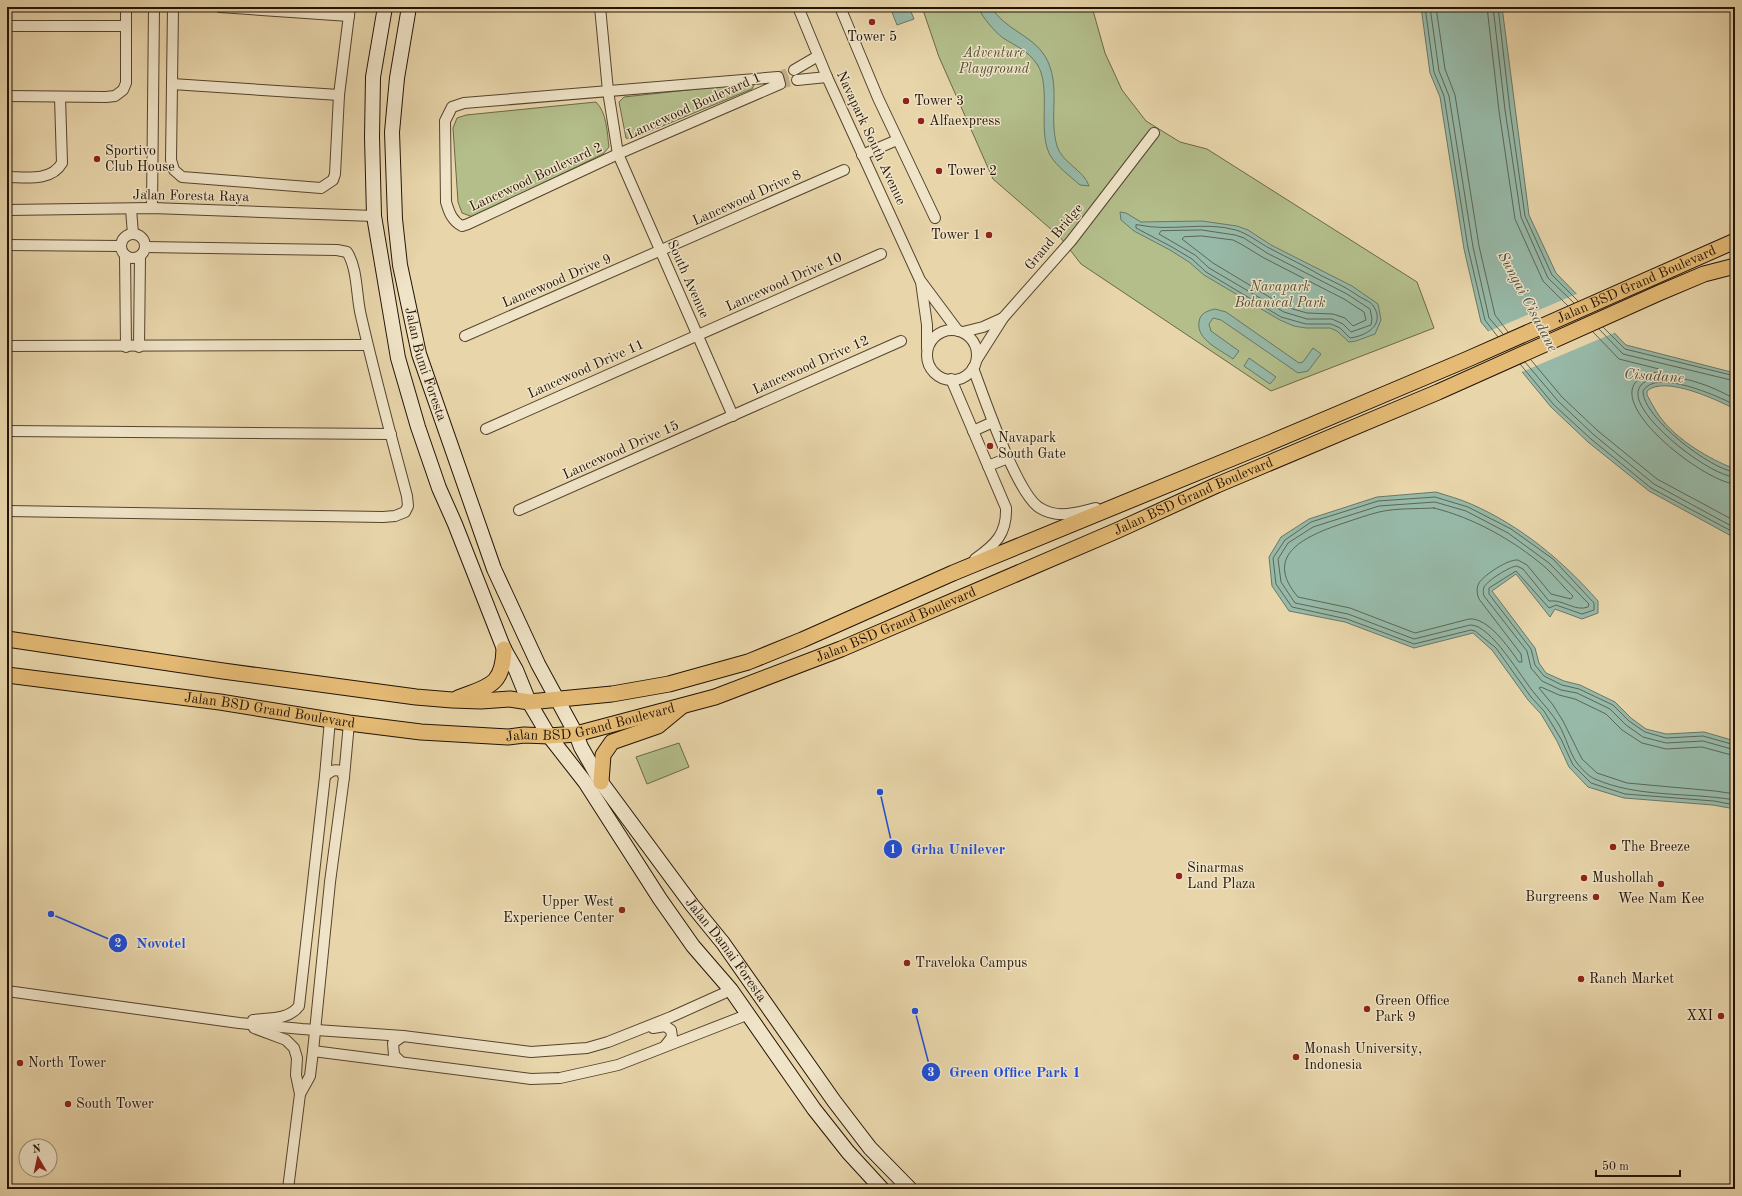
<svg xmlns="http://www.w3.org/2000/svg" width="1742" height="1196" font-family="'Old Standard TT',serif">
<style>
.green{fill:#b3be8b;stroke:#6b6848}
.water{fill:#97b9a8;stroke:#697767}
.pier{fill:#e8d5aa}
.lines{fill:none;stroke-linecap:round;stroke-linejoin:round}
.shore{stroke:#5d6656;stroke-width:1}
.minor-tunnel{stroke:#c1ae89;stroke-width:10;stroke-dasharray:10 5;stroke-linecap:butt}
.minor-casing{stroke:#54442e;stroke-width:12}
.secondary-casing{stroke:#231305;stroke-width:16}
.primary-casing{stroke:#231305;stroke-width:17}
.minor{stroke:#f0e4c8;stroke-width:10}
.secondary{stroke:#f0e4c8;stroke-width:14}
.primary{stroke:#e4ba75;stroke-width:15}
.poi-dot{fill:#8f2418;stroke:#f0e4c8;stroke-width:1.5}
.labels{text-anchor:middle;dominant-baseline:central;stroke-width:3;stroke-linejoin:round;paint-order:stroke}
.poi-label{font-size:14px;fill:#231305;stroke:#f0e4c8;text-anchor:start}
.park-label{font-size:14px;font-style:italic;fill:#554f34;stroke:#f0e4c8}
.street-label{font-size:14px;fill:#231305;stroke:#f0e4c8}
.water-label{font-size:15px;font-style:italic;fill:#4c4d3e;stroke:#f0e4c8}
.leader{fill:none;stroke:#1d4ed8;stroke-width:1.5}
.callout-dot{fill:#1d4ed8;stroke:#f0e4c8;stroke-width:1.5}
.mark-label{font-size:12px;text-anchor:middle;font-weight:bold;fill:#fff}
.callout-label{font-size:15px;text-anchor:middle;font-weight:bold;fill:#1d4ed8;stroke:#f0e4c8;stroke-width:3;stroke-linejoin:round;paint-order:stroke}
</style>
<rect width="100%" height="100%" fill="#e8d5aa"/>
<filter id="stains"><feTurbulence type="fractalNoise" baseFrequency=".005" numOctaves="4"/><feColorMatrix values="0 0 0 0 .2 0 0 0 0 .09 0 0 0 0 .02 0 0 0 .5 -.17"/></filter>
<radialGradient id="worn" r=".72"><stop offset=".6" stop-color="#630" stop-opacity="0"/><stop offset="1" stop-color="#630" stop-opacity=".3"/></radialGradient>
<g class="green">
<polygon points="922,7 1092,7 1105,53 1122,90 1146,121 1180,142 1207,149 1417,282 1434,328 1271,391 1081,264 1060,237 993,179 939,57"/>
<polygon points="751,83 754,85 752,89 631,139 626,138 619,102 624,97"/>
<path d="M 596,102 C 607,113 607,132 609,147 L 603,154 L 473,217 L 462,213 L 458,202 L 453,128 L 457,118 L 466,115 Z"/>
<polygon points="679,743 689,767 647,784 636,757"/>
</g>
<g class="water">
<polygon points="890,7 909,7 914,19 897,25"/>
<path d="M 978,7 L 991,7 C 1004,29 1032,35 1045,56 C 1062,85 1048,115 1057,146 C 1062,163 1084,170 1089,186 L 1080,185 C 1070,176 1057,167 1050,155 C 1037,131 1052,87 1037,64 C 1028,51 1016,46 1003,38 C 994,31 982,17 978,7 Z"/>
<path d="M 1421,7 L 1502,7 L 1529,215 L 1556,273 L 1626,345 L 1735,373 L 1735,409 C 1717,400 1665,375 1647,391 L 1647,395 C 1651,402 1655,410 1660,417 C 1677,440 1709,459 1735,469 L 1735,538 L 1649,491 L 1588,442 L 1551,407 L 1481,322 L 1464,249 L 1440,97 L 1430,73 Z"/>
<polygon points="1120,212 1126,213 1141,222 1202,221 1237,226 1248,230 1271,245 1352,286 1378,304 1381,320 1375,334 1356,341 1349,342 1337,331 1330,328 1306,328 1294,326 1280,320 1204,275 1189,262 1170,250 1134,231 1121,220"/>
<path d="M 1215,309 L 1226,312 L 1299,363 L 1303,362 L 1313,348 L 1321,354 L 1308,371 L 1298,373 L 1221,320 L 1213,318 L 1209,324 L 1211,331 L 1239,351 L 1233,359 C 1221,350 1196,340 1199,322 C 1200,313 1207,311 1215,309 Z"/>
<polygon points="1249,358 1276,377 1270,384 1244,366"/>
<path d="M 1436,492 C 1448,496 1460,499 1471,504 C 1521,526 1562,560 1598,601 L 1598,613 L 1582,619 L 1555,609 L 1550,617 L 1516,574 L 1492,591 L 1535,648 L 1539,663 L 1546,673 L 1564,681 L 1580,685 L 1615,702 L 1631,718 L 1646,729 L 1666,734 L 1704,732 L 1735,741 L 1735,809 L 1713,805 L 1624,798 L 1588,787 L 1569,767 L 1557,741 L 1541,714 L 1528,700 L 1492,650 L 1473,633 L 1414,648 L 1345,622 L 1289,611 L 1272,586 L 1269,557 L 1281,537 L 1309,519 L 1377,497 Z"/>
</g>
<polygon class="pier" points="1579,293 1616,332 1519,373 1487,332"/>
<g class="lines">
<g class="shore">
<polyline points="1425,7 1434,72 1444,96 1468,248 1485,320 1498,337"/>
<polyline points="1430,7 1439,71 1449,96 1473,247 1489,318 1503,334"/>
<polyline points="1436,7 1445,69 1455,95 1479,246 1495,315 1508,332"/>
<polyline points="1487,7 1499,111 1515,219 1543,281 1568,306"/>
<polyline points="1493,7 1505,110 1521,217 1548,278 1574,303"/>
<polyline points="1498,7 1510,110 1525,216 1552,275 1578,301"/>
<path d="M 1139,225 C 1171,232 1204,221 1236,230 C 1249,234 1259,243 1271,249 C 1288,258 1305,266 1322,276 C 1334,282 1346,287 1357,295 C 1362,299 1371,301 1374,307 C 1385,325 1366,336 1350,338 L 1340,328 L 1331,324 L 1306,324 L 1281,317 L 1206,272 L 1192,259 L 1172,247 L 1136,228 L 1136,225 Z"/>
<polygon points="1202,230 1235,235 1244,238 1267,253 1347,294 1370,309 1372,319 1371,325 1351,332 1343,324 1332,319 1307,319 1284,312 1209,268 1195,255 1159,234 1161,231"/>
<polygon points="1202,236 1233,240 1241,244 1264,258 1344,299 1364,312 1366,320 1353,326 1345,318 1333,314 1307,313 1286,307 1213,263 1182,239 1184,237"/>
<polyline points="1603,327 1625,349 1735,376"/>
<polyline points="1599,329 1623,354 1735,381"/>
<path d="M 1593,332 L 1619,359 L 1659,369 L 1658,372 C 1579,385 1701,482 1735,484"/>
<polyline points="1531,360 1562,397 1598,431 1657,479 1735,521"/>
<polyline points="1525,362 1558,401 1594,435 1654,484 1735,528"/>
<polyline points="1520,364 1554,405 1591,439 1651,488 1735,533"/>
<path d="M 1735,399 C 1722,392 1710,386 1696,382 C 1682,377 1635,371 1638,396 C 1641,422 1710,476 1735,477"/>
<path d="M 1735,405 C 1718,396 1655,368 1643,391 C 1642,417 1711,470 1735,472"/>
<path d="M 1434,508 C 1474,518 1513,540 1545,567 C 1555,576 1563,587 1573,596 L 1571,599 L 1551,594 L 1527,565 L 1518,560 C 1508,559 1484,575 1479,583 C 1476,588 1477,594 1479,599 L 1521,654 L 1522,662 L 1519,662 C 1509,648 1488,617 1469,619 L 1415,633 L 1350,608 L 1298,597 C 1261,554 1308,535 1344,523 C 1356,519 1367,515 1379,512 C 1396,508 1416,509 1434,508 Z"/>
<polyline points="1735,745 1703,736 1666,738 1645,732 1629,721 1613,705 1579,689 1562,685 1544,676 1535,665 1531,649 1489,594 1489,588 1516,571 1549,608 1556,605 1582,614 1594,610 1594,603 1553,559 1511,529 1468,507 1435,497 1378,501 1311,522 1285,540 1273,558 1276,584 1292,607 1347,619 1414,644 1471,630 1475,631 1496,648 1531,697 1544,711 1561,739 1573,765 1591,783 1625,794 1714,801 1735,805"/>
<path d="M 1735,750 L 1703,741 L 1666,743 L 1643,737 L 1626,725 L 1610,709 L 1577,693 L 1561,690 L 1542,681 L 1531,668 L 1527,651 L 1484,596 C 1483,593 1483,590 1484,587 C 1487,581 1510,566 1517,566 L 1523,569 L 1549,601 C 1563,599 1575,612 1588,607 L 1589,604 L 1549,563 L 1508,533 L 1466,511 L 1435,502 L 1379,506 L 1313,527 L 1288,543 L 1278,559 L 1281,582 L 1295,603 L 1348,614 L 1414,639 L 1470,625 C 1491,624 1522,679 1535,694 C 1543,704 1552,713 1559,725 C 1566,737 1569,752 1577,763 C 1581,768 1589,777 1595,779 C 1638,798 1689,792 1735,800"/>
<polyline points="1735,756 1702,747 1666,749 1642,743 1622,730 1606,714 1575,699 1559,695 1541,687 1539,688 1553,705 1563,721 1582,759 1597,773 1627,783 1715,791 1735,794"/>
</g>
<g class="minor-tunnel">
<polyline points="778,77 794,70"/>
<polyline points="780,84 797,80"/>
</g>
<g class="minor-casing">
<g id="minor">
<polyline points="173,7 171,160 174,170 182,177 321,188 333,180 335,174 339,95 350,7"/>
<polyline points="220,7 349,16"/>
<polyline points="600,7 608,91 618,154 733,416"/>
<polyline points="798,7 827,77 920,280 958,331"/>
<polyline points="840,7 878,98 935,218"/>
<polyline points="7,26 126,26"/>
<polyline points="794,70 818,56"/>
<path d="M 778,77 L 780,84 L 618,154 L 468,224 L 462,226 C 452,221 449,212 446,202 L 445,121 L 452,107 L 464,103 Z"/>
<polyline points="797,80 827,77"/>
<polyline points="172,84 339,95"/>
<polyline points="7,96 106,97 115,96 123,90 126,83 126,7"/>
<polyline points="862,155 897,140"/>
<path d="M 7,177 C 25,177 51,182 62,163 L 60,97"/>
<polyline points="152,208 154,7"/>
<polyline points="131,209 133,234"/>
<polyline points="7,210 152,208 374,216"/>
<circle cx="133" cy="246" r="12"/>
<polyline points="7,245 121,246"/>
<polyline points="125,255 126,347"/>
<polyline points="921,282 927,325 927,348"/>
<circle cx="952" cy="355" r="25"/>
<polyline points="963,332 983,327 1003,318"/>
<polyline points="465,336 844,170"/>
<polyline points="7,346 367,345"/>
<polyline points="139,347 140,256"/>
<polyline points="977,359 1003,318 1071,241 1154,133"/>
<path d="M 973,368 C 984,397 1017,495 1040,508 C 1057,519 1078,513 1096,508"/>
<path d="M 951,379 L 1006,508 C 1007,534 995,545 975,559"/>
<polyline points="486,429 881,254"/>
<polyline points="7,431 391,434"/>
<polyline points="973,431 993,422"/>
<polyline points="988,466 1008,458"/>
<polyline points="519,510 901,341"/>
<path d="M 7,511 L 383,517 L 395,516 L 405,512 L 408,506 L 407,496 C 391,436 375,377 361,316 C 356,296 358,269 347,252 L 337,250 L 145,247"/>
<path d="M 325,776 C 331,771 333,769 341,771 L 344,777"/>
<polyline points="7,991 239,1023 302,1029 403,1036 531,1052 587,1048 608,1042 671,1017 731,990"/>
<path d="M 253,1020 C 269,1018 289,1020 299,1006 L 325,776 L 330,720"/>
<polyline points="254,1028 286,1040 294,1048 297,1058 296,1075 300,1094 288,1189"/>
<polyline points="653,1028 665,1026 671,1030 672,1037 665,1046"/>
<polyline points="313,1051 531,1079 560,1078 618,1065 749,1014"/>
<polyline points="400,1061 394,1055 393,1043 403,1036"/>
<polyline points="300,1094 310,1076 313,1051 330,882 344,777 349,723"/>
</g>
</g>
<g class="secondary-casing">
<g id="secondary">
<polyline points="385,7 373,77 372,137 374,216 398,358 418,427 439,488 455,524 504,649 516,670 529,702 549,736 585,782 660,899 693,946 731,990 814,1109 848,1152 882,1189"/>
<path id="s1" d="M 409,7 L 397,78 L 392,132 L 395,219 L 400,265 L 419,354 L 494,569 L 538,664 L 576,734 L 581,747 L 601,782 L 692,905 L 723,943 L 834,1101 L 870,1148 L 910,1189"/>
</g>
</g>
<g class="primary-casing">
<g id="primary">
<path id="s2" d="M 7,639 L 223,671 L 416,697 L 452,700 L 481,701 L 510,699 L 529,702 L 612,694 L 669,684 L 748,662 L 802,640 L 953,573 L 1267,444 L 1468,359 L 1735,241"/>
<path id="s3" d="M 7,675 L 220,702 L 349,723 L 421,732 L 508,737 L 524,735 L 549,736 L 576,734 L 715,697 L 841,649 L 1116,531 L 1217,485 L 1438,392 L 1659,293 L 1704,274 L 1735,266"/>
<path d="M 458,698 C 489,686 503,686 504,649"/>
<polyline points="601,782 603,755 612,742 658,726 681,707"/>
</g>
</g>
<use href="#minor" class="minor"/>
<use href="#secondary" class="secondary"/>
<use href="#primary" class="primary"/>
</g>
<g class="poi-dot">
<circle cx="872" cy="22" r="4"/>
<circle cx="906" cy="101" r="4"/>
<circle cx="921" cy="121" r="4"/>
<circle cx="97" cy="159" r="4"/>
<circle cx="939" cy="171" r="4"/>
<circle cx="989" cy="235" r="4"/>
<circle cx="990" cy="446" r="4"/>
<circle cx="1613" cy="847" r="4"/>
<circle cx="1179" cy="876" r="4"/>
<circle cx="1584" cy="878" r="4"/>
<circle cx="1661" cy="884" r="4"/>
<circle cx="1596" cy="897" r="4"/>
<circle cx="622" cy="910" r="4"/>
<circle cx="907" cy="963" r="4"/>
<circle cx="1581" cy="979" r="4"/>
<circle cx="1367" cy="1009" r="4"/>
<circle cx="1721" cy="1016" r="4"/>
<circle cx="1296" cy="1057" r="4"/>
<circle cx="20" cy="1063" r="4"/>
<circle cx="68" cy="1104" r="4"/>
</g>
<g class="labels">
<g class="poi-label">
<text x="872" y="37" text-anchor="middle">Tower 5</text>
<text x="914" y="101">Tower 3</text>
<text x="929" y="121">Alfaexpress</text>
<text x="105" y="151">Sportivo<tspan x="105" dy="16">Club House</tspan></text>
<text x="947" y="171">Tower 2</text>
<text x="981" y="235" text-anchor="end">Tower 1</text>
<text x="998" y="438">Navapark<tspan x="998" dy="16">South Gate</tspan></text>
<text x="1621" y="847">The Breeze</text>
<text x="1187" y="868">Sinarmas<tspan x="1187" dy="16">Land Plaza</tspan></text>
<text x="1592" y="878">Mushollah</text>
<text x="1588" y="897" text-anchor="end">Burgreens</text>
<text x="1661" y="899" text-anchor="middle">Wee Nam Kee</text>
<text x="614" y="902" text-anchor="end">Upper West<tspan x="614" dy="16">Experience Center</tspan></text>
<text x="915" y="963">Traveloka Campus</text>
<text x="1589" y="979">Ranch Market</text>
<text x="1375" y="1001">Green Office<tspan x="1375" dy="16">Park 9</tspan></text>
<text x="1713" y="1016" text-anchor="end">XXI</text>
<text x="1304" y="1049">Monash University,<tspan x="1304" dy="16">Indonesia</tspan></text>
<text x="28" y="1063">North Tower</text>
<text x="76" y="1104">South Tower</text>
</g>
<g class="park-label">
<text x="994" y="53">Adventure<tspan x="994" dy="16">Playground</tspan></text>
<text x="1280" y="287">Navapark<tspan x="1280" dy="16">Botanical Park</tspan></text>
</g>
<g class="street-label">
<text transform="translate(694 106) rotate(-24)">Lancewood Boulevard 1</text>
<text transform="translate(871 138) rotate(65)">Navapark South Avenue</text>
<text transform="translate(536 177) rotate(-25)">Lancewood Boulevard 2</text>
<text transform="translate(191 196) rotate(1)">Jalan Foresta Raya</text>
<text transform="translate(747 198) rotate(-24)">Lancewood Drive 8</text>
<text transform="translate(1054 237) rotate(-50)">Grand Bridge</text>
<text transform="translate(688 279) rotate(66)">South Avenue</text>
<text transform="translate(557 281) rotate(-23)">Lancewood Drive 9</text>
<text transform="translate(784 282) rotate(-24)">Lancewood Drive 10</text>
<text stroke="none"><textPath href="#s2" startOffset="1715">Jalan BSD Grand Boulevard</textPath></text>
<text stroke="none"><textPath href="#s1" startOffset="362">Jalan Bumi Foresta</textPath></text>
<text transform="translate(811 365) rotate(-24)">Lancewood Drive 12</text>
<text transform="translate(586 369) rotate(-24)">Lancewood Drive 11</text>
<text transform="translate(621 450) rotate(-24)">Lancewood Drive 15</text>
<text stroke="none"><textPath href="#s3" startOffset="1236">Jalan BSD Grand Boulevard</textPath></text>
<text stroke="none"><textPath href="#s3" startOffset="912">Jalan BSD Grand Boulevard</textPath></text>
<text stroke="none"><textPath href="#s3" startOffset="265">Jalan BSD Grand Boulevard</textPath></text>
<text stroke="none"><textPath href="#s3" startOffset="589">Jalan BSD Grand Boulevard</textPath></text>
<text stroke="none"><textPath href="#s1" startOffset="1026">Jalan Damai Foresta</textPath></text>
</g>
<g class="water-label">
<text transform="translate(1527 302) rotate(62)">Sungai Cisadane</text>
<text transform="translate(1654 377) rotate(4)">Cisadane</text>
</g>
</g>
<path class="leader" d="M880 792L893 849M51 914L118 943M915 1011L931 1072"/>
<g class="callout-dot">
<circle cx="880" cy="792" r="4"/>
<circle cx="51" cy="914" r="4"/>
<circle cx="915" cy="1011" r="4"/>
<circle cx="893" cy="849" r="10"/>
<circle cx="118" cy="943" r="10"/>
<circle cx="931" cy="1072" r="10"/>
</g>
<g class="mark-label">
<text x="893" y="853">1</text>
<text x="118" y="947">2</text>
<text x="931" y="1076">3</text>
</g>
<g class="callout-label">
<text x="958" y="854">Grha Unilever</text>
<text x="161" y="948">Novotel</text>
<text x="1015" y="1077">Green Office Park 1</text>
</g>
<rect width="1742" height="1196" fill="none" stroke="#e8d5aa" stroke-width="24"/>
<rect x="8" y="8" width="1726" height="1180" fill="none" stroke="#231305" stroke-width="2"/>
<rect x="12" y="12" width="1718" height="1172" fill="none" stroke="#231305"/>
<g transform="translate(38 1158) rotate(351)"><circle r="19" fill="#f0e4c8" stroke="#9e907a"/>
<path d="M0-3L7 15L0 10L-7 15Z" fill="#8f2418"/>
<text y="-6" font-size="11" font-weight="bold" text-anchor="middle" fill="#231305">N</text>
</g>
<path d="M1596 1170v6h84v-6" fill="none" stroke="#231305" stroke-width="2"/>
<text x="1602" y="1170" font-size="12" fill="#231305" stroke="#f0e4c8" stroke-width="3" paint-order="stroke">50 m</text>
<rect width="100%" height="100%" filter="url(#stains)"/>
<rect width="100%" height="100%" fill="url(#worn)"/>
</svg>
